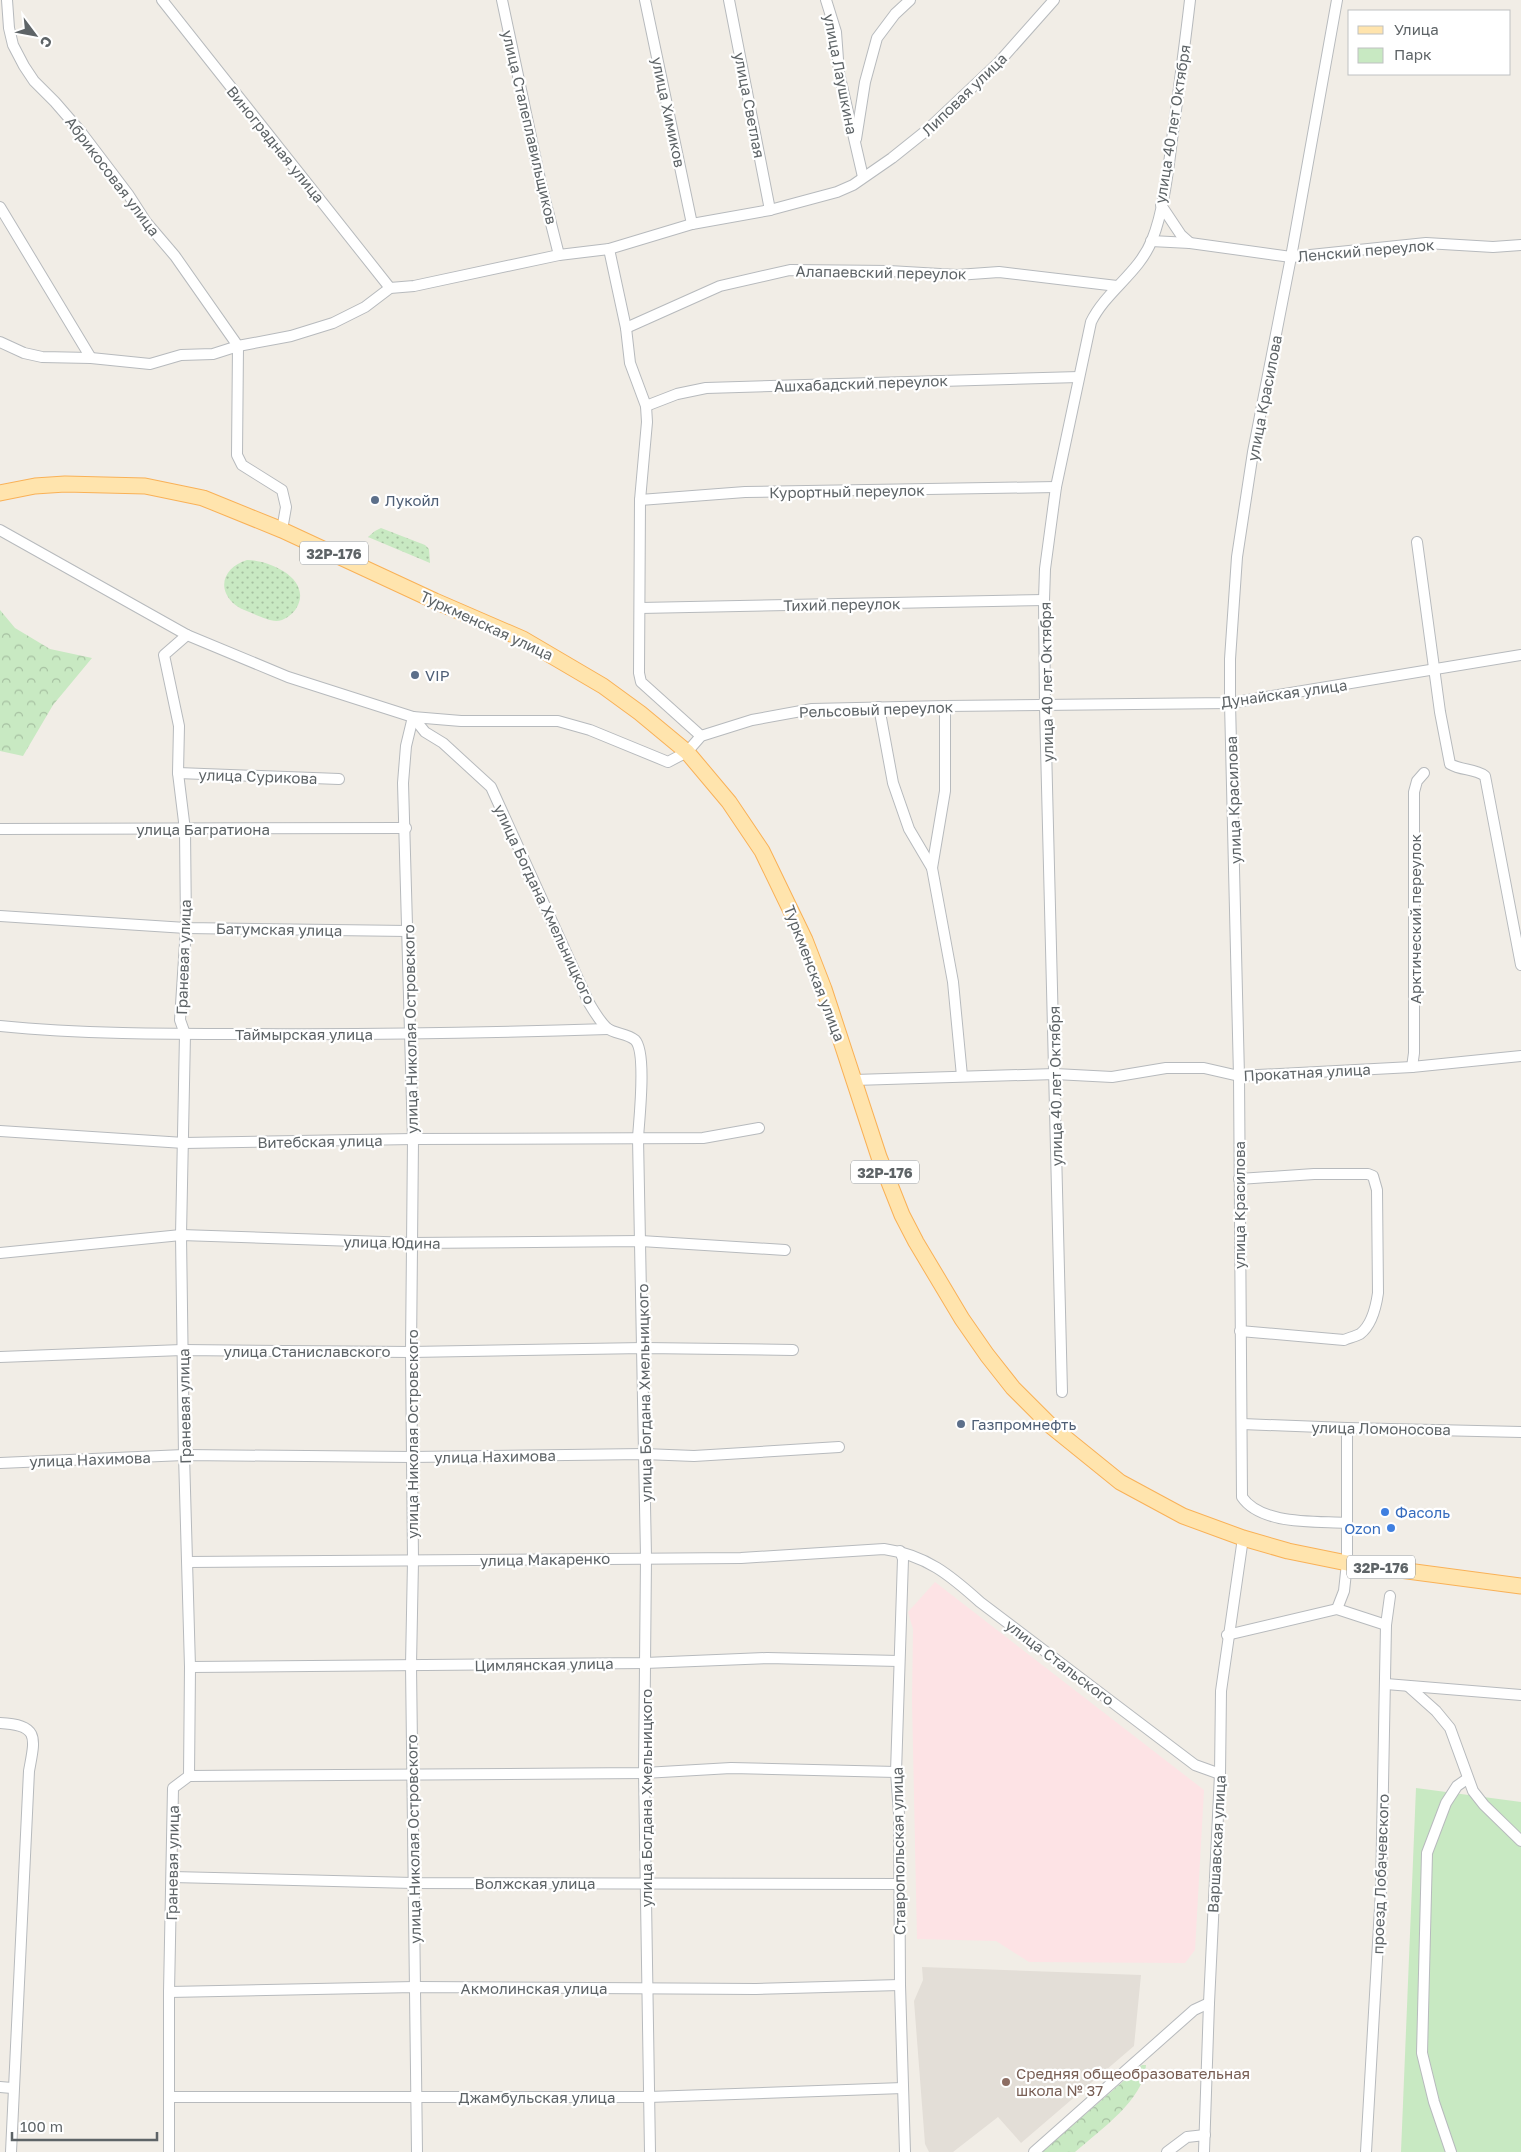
<svg xmlns="http://www.w3.org/2000/svg" width="1521" height="2152" font-family="'Golos Text',sans-serif">
<style>
.education{fill:#e3ded7}
.medical{fill:#fde3e5}
.grass{fill:url(#grass-dots)}
.forest{fill:url(#forest-crowns)}
.green{fill:#c8e9c2}
.lines{fill:none;stroke-linecap:round;stroke-linejoin:round}
.minor-casing{stroke:#b7babd;stroke-width:12}
.primary-casing{stroke:#f9b157;stroke-width:17}
.minor{stroke:#fff;stroke-width:10}
.primary{stroke:#ffe4ad;stroke-width:15}
.service-dot{fill:#5c6f8a;stroke:#fff;stroke-width:2}
.shop-dot{fill:#3f7fe0;stroke:#fff;stroke-width:2}
.education-dot{fill:#8d6e63;stroke:#fff;stroke-width:2}
.labels{text-anchor:middle;dominant-baseline:central;stroke-width:4.5;stroke-linejoin:round;paint-order:stroke}
.shield{fill:#fff;stroke:#8e9295;stroke-width:1}
.shield-label{font-size:14px;font-weight:bold;fill:#5e6467}
.street-label{font-size:15px;fill:#5e6467;stroke:#fff}
.service-label{font-size:15px;fill:#4e5e75;stroke:#fff;text-anchor:start}
.shop-label{font-size:15px;fill:#366cbe;stroke:#fff;text-anchor:start}
.education-label{font-size:15px;fill:#785e54;stroke:#fff;text-anchor:start}
</style>
<defs>
<pattern id="grass-dots" width="8" height="8" patternUnits="userSpaceOnUse" patternTransform="scale(1.25)"><rect width="8" height="8" fill="#c8e9c2"/><path d="M2 2h.1M6 6h.1" fill="none" stroke="#a6c0a1" stroke-width="1.8" stroke-linecap="round"/></pattern>
<pattern id="forest-crowns" width="20" height="18" patternUnits="userSpaceOnUse" patternTransform="scale(1.25)"><rect width="20" height="18" fill="#c8e9c2"/><path d="M2 6a3 3 0 1 1 6 0M12 15a3 3 0 1 1 6 0" fill="none" stroke="#a6c0a1"/></pattern>
</defs>
<rect width="100%" height="100%" fill="#f1ede6"/>
<polygon class="education" points="922,1967 1141,1975 1134,2046 1021,2143 998,2117 953,2152 929,2152 925,2144 914,2001 923,1980"/>
<polygon class="medical" points="935,1582 1204,1790 1195,1950 1185,1963 1029,1962 996,1941 917,1939 912,1701 913,1629 908,1612"/>
<g class="grass">
<polygon points="381,528 425,545 429,549 430,563 368,537 375,531"/>
<path d="M 247,560 C 269,560 310,578 298,605 C 295,612 289,617 282,620 C 273,623 265,618 256,615 C 248,611 239,609 233,603 C 215,585 227,566 247,560 Z"/>
</g>
<g class="forest">
<polygon points="0,610 15,628 50,649 92,658 53,705 23,756 0,751"/>
<path d="M 1142,2065 L 1146,2065 C 1145,2099 1099,2131 1075,2152 L 1042,2152 Z"/>
</g>
<polygon class="green" points="1416,1788 1521,1802 1521,2152 1401,2152"/>
<g class="lines">
<g class="minor-casing">
<g id="minor">
<polyline points="7,0 9,28 13,45 24,66 34,81 55,102 81,132 128,194 146,222 175,256 238,346 237,455 242,465 282,490 286,507 282,530"/>
<polyline points="162,0 390,288"/>
<polyline points="502,0 541,184 559,255"/>
<polyline points="645,0 692,224"/>
<polyline points="729,0 770,210"/>
<polyline points="826,0 836,32 839,73 863,177"/>
<path d="M 1337,0 L 1291,257 L 1253,452 L 1237,557 L 1230,659 L 1230,703 L 1239,1076 L 1242,1497 C 1261,1525 1315,1521 1346,1523"/>
<polyline points="856,139 865,82 877,38 895,14 910,0"/>
<polyline points="1161,205 1181,235 1190,243"/>
<polyline points="0,207 91,358"/>
<polyline points="1151,241 1190,243 1291,257 1426,243 1493,247 1521,245"/>
<polyline points="609,249 626,328 630,363 646,406 647,422 640,500 639,673 641,682 701,736"/>
<polyline points="626,328 720,286 790,270 889,271 957,275 999,272 1117,286"/>
<polyline points="0,342 24,353 42,357 91,358 150,364 181,355 213,354 238,346 291,336 333,323 365,307 390,288 414,286 559,255 609,249 692,224 770,210 837,192 853,185 892,158 927,130 999,62 1054,0"/>
<polyline points="646,406 677,394 706,388 1079,377"/>
<polyline points="640,500 745,492 1056,487"/>
<polyline points="0,530 187,635 288,677 413,717 461,721 558,721 590,730 668,762 687,752 701,736 752,720 812,709 945,706 1230,703 1521,655"/>
<path d="M 1417,542 L 1440,712 L 1450,764 C 1462,771 1474,768 1485,776 L 1521,965"/>
<polyline points="640,608 1044,600"/>
<polyline points="879,707 893,783 909,829 932,868 953,982 962,1076"/>
<path d="M 413,717 L 425,732 L 443,743 L 491,787 L 589,1003 C 594,1011 600,1022 607,1028 C 614,1034 627,1033 635,1040 C 647,1052 639,1120 638,1138 L 646,1557 L 644,1773 L 650,2152"/>
<polyline points="413,717 406,746 403,783 413,1139 411,1352 413,1561 411,1665 417,2152"/>
<polyline points="178,773 339,779"/>
<polyline points="0,829 406,828"/>
<polyline points="932,868 945,791 945,706"/>
<polyline points="0,916 186,928 408,931"/>
<path d="M 0,1026 C 81,1034 164,1034 245,1034 C 366,1035 487,1033 608,1029"/>
<polyline points="1412,1067 1414,1053 1414,792 1417,781 1424,773"/>
<polyline points="854,1080 1055,1074 1112,1077 1166,1068 1204,1068 1239,1076 1412,1067 1521,1056"/>
<polyline points="0,1131 184,1143 413,1139 703,1138 759,1128"/>
<path d="M 1239,1179 L 1314,1174 L 1368,1174 L 1373,1176 L 1377,1190 L 1378,1293 C 1376,1307 1372,1325 1360,1334 C 1356,1336 1349,1338 1344,1340 L 1240,1331"/>
<polyline points="0,1253 181,1235 412,1243 641,1241 785,1250"/>
<polyline points="0,1357 182,1350 411,1352 644,1348 793,1350"/>
<path d="M 1062,1392 L 1045,706 L 1044,600 L 1045,569 L 1056,487 L 1091,322 C 1106,291 1139,273 1152,240 C 1164,211 1169,164 1173,132 C 1179,88 1185,44 1190,0"/>
<polyline points="1242,1424 1347,1428 1521,1432"/>
<polyline points="0,1463 184,1455 411,1457 644,1454 694,1456 839,1447"/>
<polyline points="900,1551 903,1559 896,1772 899,1814 900,1985 905,2152"/>
<path d="M 188,1562 L 741,1558 L 884,1549 C 926,1555 950,1575 980,1602 L 1195,1765 L 1220,1774"/>
<polyline points="1337,1609 1344,1591 1347,1563 1347,1428"/>
<polyline points="1227,1635 1337,1609 1386,1625"/>
<polyline points="190,1667 645,1663 767,1658 899,1661"/>
<polyline points="1386,1684 1521,1695"/>
<polyline points="1408,1686 1436,1711 1450,1728 1473,1791 1484,1805 1521,1841"/>
<path d="M 0,1723 C 40,1725 35,1738 29,1771 L 11,2152"/>
<polyline points="189,1776 644,1773 731,1768 896,1772"/>
<polyline points="172,1877 413,1883 899,1884"/>
<polyline points="169,1992 415,1987 756,1989 900,1985"/>
<polyline points="0,2087 12,2088"/>
<polyline points="170,2097 649,2097 903,2088"/>
<polyline points="169,2152 169,1992 173,1788 189,1776 190,1667 184,1455 181,1235 185,1034 180,1020 186,928 185,830 178,773 179,726 164,655 187,635"/>
<polyline points="1034,2152 1194,2010 1209,2003"/>
<polyline points="1167,2152 1187,2137 1205,2135"/>
<polyline points="1204,2152 1209,2003 1220,1774 1221,1691 1243,1538"/>
<polyline points="1366,2152 1381,1890 1386,1625 1390,1596"/>
<polyline points="1451,2152 1434,2102 1422,2053 1427,1853 1446,1803 1457,1786 1467,1779"/>
</g>
</g>
<g class="primary-casing">
<polyline id="primary" points="0,493 35,486 65,484 145,486 203,498 282,530 435,601 523,639 603,686 640,713 687,752 729,802 762,851 805,940 824,989 879,1157 902,1215 916,1242 962,1319 987,1355 1013,1388 1052,1427 1120,1482 1183,1516 1243,1538 1288,1551 1347,1563 1521,1586"/>
</g>
<use href="#minor" class="minor"/>
<use href="#primary" class="primary"/>
</g>
<g class="service-dot">
<circle cx="375" cy="500" r="5"/>
<circle cx="415" cy="675" r="5"/>
<circle cx="961" cy="1424" r="5"/>
</g>
<g class="shop-dot">
<circle cx="1385" cy="1512" r="5"/>
<circle cx="1391" cy="1528" r="5"/>
</g>
<circle class="education-dot" cx="1006" cy="2082" r="5"/>
<g class="labels">
<g class="shield">
<rect x="300" y="541.5" width="68" height="23" rx="4"/>
<rect x="851" y="1160.5" width="68" height="23" rx="4"/>
<rect x="1347" y="1555.5" width="68" height="23" rx="4"/>
</g>
<g class="shield-label">
<text x="334" y="553">32Р-176</text>
<text x="885" y="1172">32Р-176</text>
<text x="1381" y="1567">32Р-176</text>
</g>
<g class="street-label">
<text transform="translate(841 74) rotate(79)">улица Лаушкина</text>
<text transform="translate(964 94) rotate(-44)">Липовая улица</text>
<text transform="translate(750 105) rotate(79)">улица Светлая</text>
<text transform="translate(669 112) rotate(78)">улица Химиков</text>
<text transform="translate(1172 124) rotate(-81)">улица 40 лет Октября</text>
<text transform="translate(530 127) rotate(77)">улица Сталеплавильщиков</text>
<text transform="translate(276 144) rotate(51)">Виноградная улица</text>
<text transform="translate(113 176) rotate(53)">Абрикосовая улица</text>
<text transform="translate(1366 250) rotate(-5)">Ленский переулок</text>
<text transform="translate(881 272) rotate(1)">Алапаевский переулок</text>
<text transform="translate(861 383) rotate(-2)">Ашхабадский переулок</text>
<text transform="translate(1264 398) rotate(-79)">улица Красилова</text>
<text transform="translate(847 491) rotate(-1)">Курортный переулок</text>
<text transform="translate(842 604) rotate(-1)">Тихий переулок</text>
<text transform="translate(487 625) rotate(25)">Туркменская улица</text>
<text transform="translate(1046 682) rotate(-91)">улица 40 лет Октября</text>
<text transform="translate(1284 693) rotate(-8)">Дунайская улица</text>
<text transform="translate(876 709) rotate(-2)">Рельсовый переулок</text>
<text transform="translate(258 776) rotate(2)">улица Сурикова</text>
<text transform="translate(1233 800) rotate(-92)">улица Красилова</text>
<text x="203" y="829">улица Багратиона</text>
<text transform="translate(545 904) rotate(65)">улица Богдана Хмельницкого</text>
<text transform="translate(1415 919) rotate(-90)">Арктический переулок</text>
<text transform="translate(279 929) rotate(1)">Батумская улица</text>
<text transform="translate(183 957) rotate(-88)">Граневая улица</text>
<text transform="translate(815 973) rotate(69)">Туркменская улица</text>
<text transform="translate(410 1029) rotate(-91)">улица Николая Островского</text>
<text x="304" y="1034">Таймырская улица</text>
<text transform="translate(1307 1072) rotate(-3)">Прокатная улица</text>
<text transform="translate(1055 1086) rotate(-91)">улица 40 лет Октября</text>
<text transform="translate(320 1141) rotate(-1)">Витебская улица</text>
<text transform="translate(1239 1205) rotate(-90)">улица Красилова</text>
<text transform="translate(392 1242) rotate(1)">улица Юдина</text>
<text x="307" y="1351">улица Станиславского</text>
<text transform="translate(644 1393) rotate(-91)">улица Богдана Хмельницкого</text>
<text transform="translate(184 1406) rotate(-91)">Граневая улица</text>
<text transform="translate(1381 1428) rotate(1)">улица Ломоносова</text>
<text transform="translate(412 1434) rotate(-90)">улица Николая Островского</text>
<text transform="translate(495 1456) rotate(-1)">улица Нахимова</text>
<text transform="translate(90 1459) rotate(-2)">улица Нахимова</text>
<text transform="translate(545 1559) rotate(-1)">улица Макаренко</text>
<text transform="translate(1060 1662) rotate(37)">улица Стальского</text>
<text transform="translate(544 1664) rotate(-1)">Цимлянская улица</text>
<text transform="translate(646 1798) rotate(-90)">улица Богдана Хмельницкого</text>
<text transform="translate(413 1839) rotate(-91)">улица Николая Островского</text>
<text transform="translate(1216 1844) rotate(-87)">Варшавская улица</text>
<text transform="translate(898 1851) rotate(-91)">Ставропольская улица</text>
<text transform="translate(172 1863) rotate(-89)">Граневая улица</text>
<text transform="translate(1380 1874) rotate(-88)">проезд Лобачевского</text>
<text x="535" y="1883">Волжская улица</text>
<text x="534" y="1988">Акмолинская улица</text>
<text x="537" y="2097">Джамбульская улица</text>
</g>
<g class="service-label">
<text x="385" y="500">Лукойл</text>
<text x="425" y="675">VIP</text>
<text x="971" y="1424">Газпромнефть</text>
</g>
<g class="shop-label">
<text x="1395" y="1512">Фасоль</text>
<text x="1381" y="1528" text-anchor="end">Ozon</text>
</g>
<g class="education-label">
<text x="1016" y="2073">Средняя общеобразовательная<tspan x="1016" dy="17">школа № 37</tspan></text>
</g>
</g>
<rect x="1348" y="10" width="162" height="65" fill="#ffffff" stroke="#bfc1c2"/>
<rect x="1358" y="26" width="25" height="8" fill="#ffe4ad" stroke="#bfc1c2"/>
<text x="1394" y="35" font-size="15" fill="#5e6467">Улица</text>
<rect x="1358" y="48" width="25" height="15" fill="#c8e9c2" stroke="#bfc1c2"/>
<text x="1394" y="60" font-size="15" fill="#5e6467">Парк</text>
<g transform="translate(35 35) rotate(122)" stroke="#ffffff" stroke-width="4" paint-order="stroke">
<path d="M0-4L9 19L0 12L-9 19Z" fill="#5e6467"/>
<text y="-8" font-size="14" font-weight="bold" text-anchor="middle" fill="#5e6467">С</text>
</g>
<path d="M12 2132v8h145v-8" fill="none" stroke="#5e6467" stroke-width="2.5"/>
<text x="20" y="2132" font-size="15" fill="#5e6467" stroke="#ffffff" stroke-width="4" paint-order="stroke">100 m</text>
</svg>
